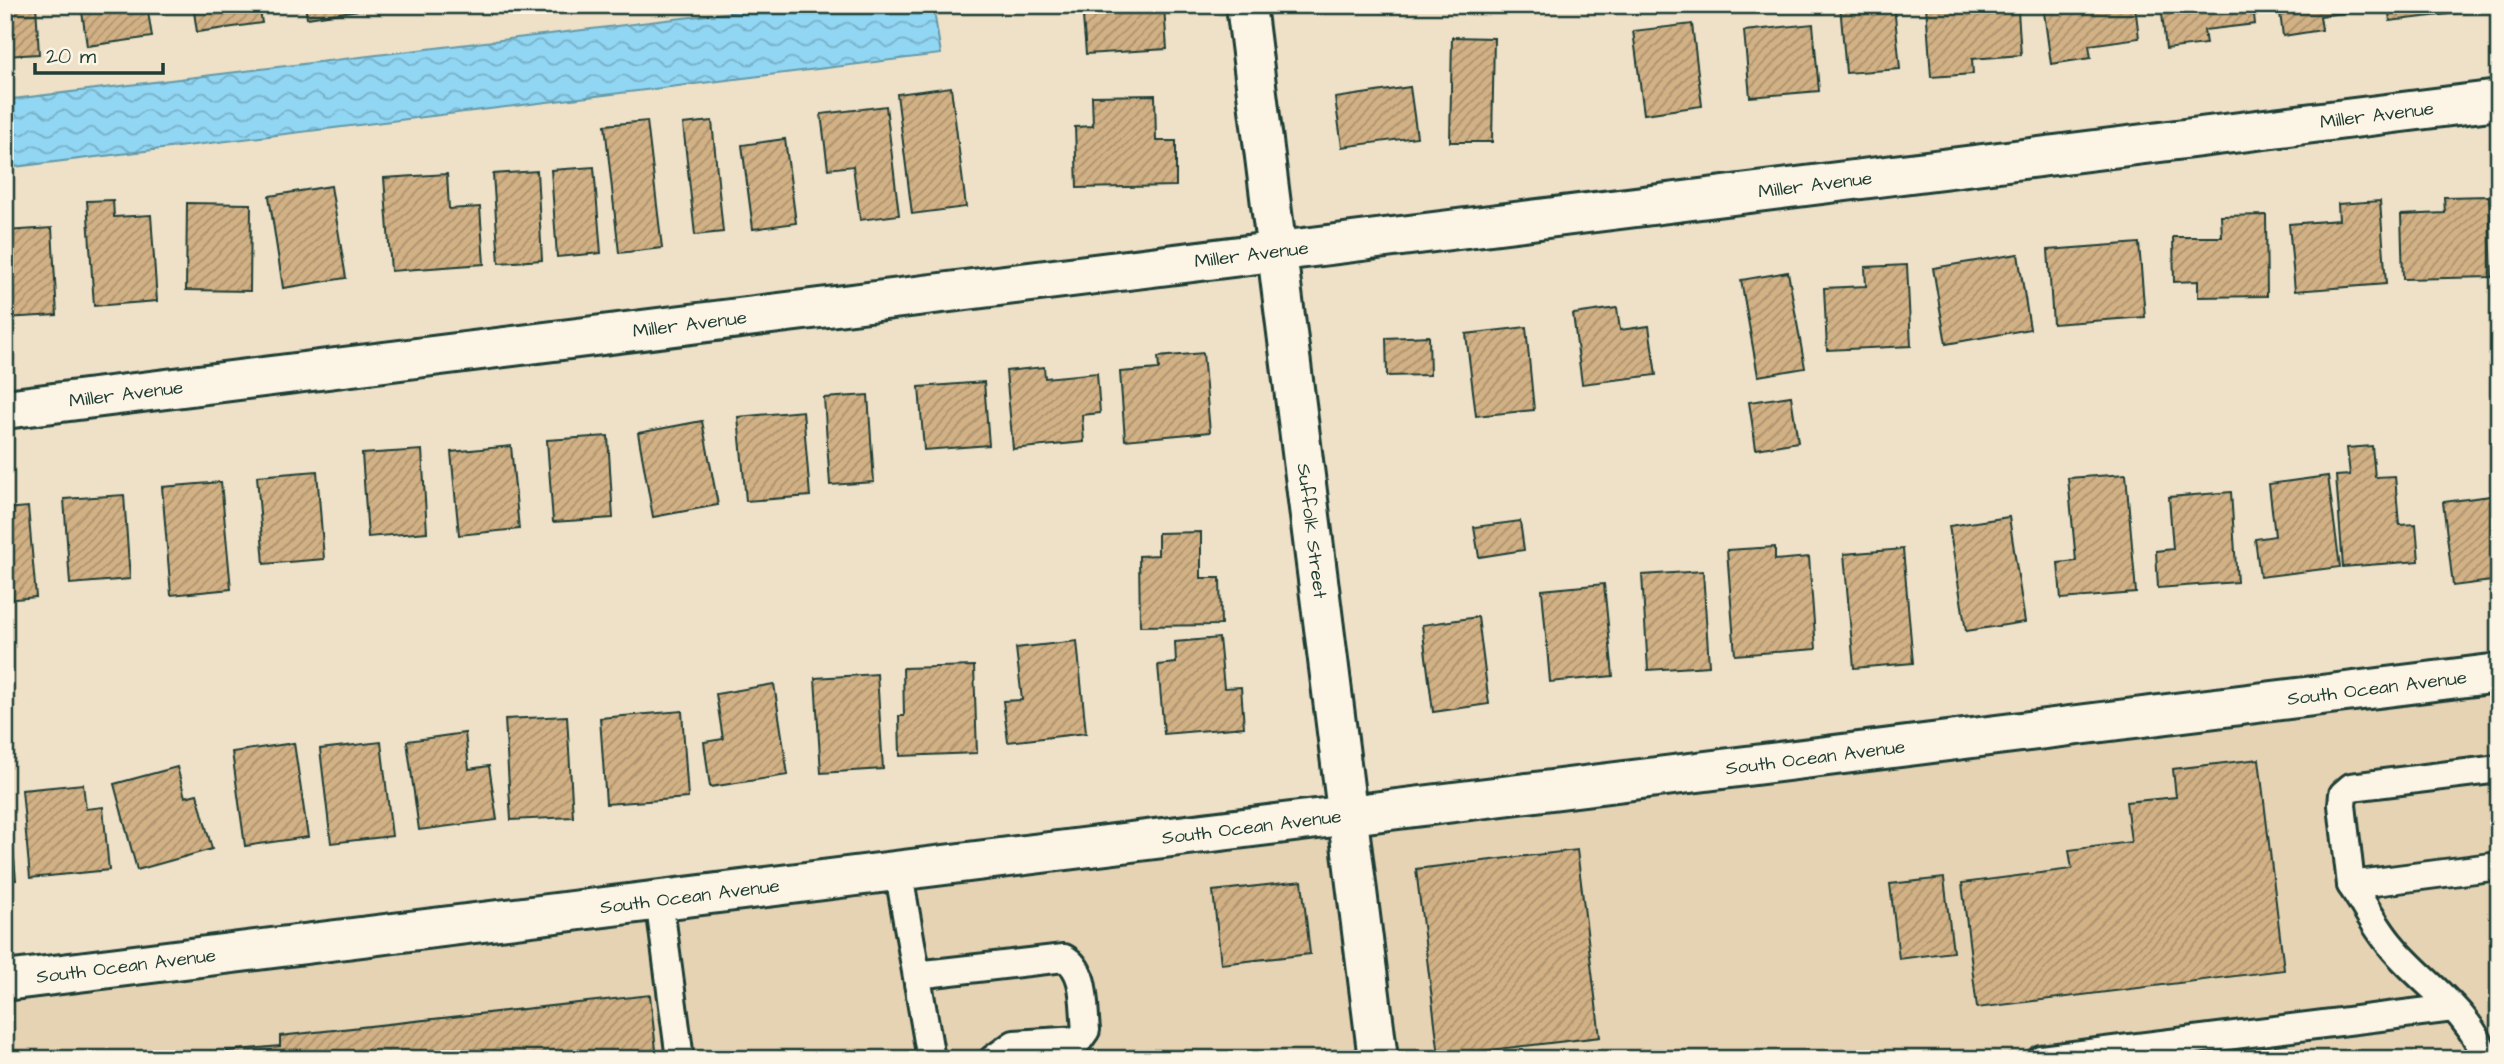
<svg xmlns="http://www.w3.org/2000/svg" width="2504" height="1064" font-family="'Architects Daughter',sans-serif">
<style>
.built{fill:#e6d3b4}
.water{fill:url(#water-waves);stroke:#6399a7;stroke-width:2}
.building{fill:url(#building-hatch);stroke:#1f3d34;stroke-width:2}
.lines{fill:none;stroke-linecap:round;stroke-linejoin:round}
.lane-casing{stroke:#1f3d34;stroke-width:32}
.street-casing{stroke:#1f3d34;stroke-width:44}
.lane{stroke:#fcf5e5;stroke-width:26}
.street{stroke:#fcf5e5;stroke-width:38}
.labels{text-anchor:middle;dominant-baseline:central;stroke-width:5;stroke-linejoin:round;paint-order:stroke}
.street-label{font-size:19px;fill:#1f3d34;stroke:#fcf5e5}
</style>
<defs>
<pattern id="water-waves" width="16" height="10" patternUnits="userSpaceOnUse" patternTransform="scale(1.75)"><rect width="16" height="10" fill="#91d6f3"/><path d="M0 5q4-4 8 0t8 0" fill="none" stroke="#76afc6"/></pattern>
<pattern id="building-hatch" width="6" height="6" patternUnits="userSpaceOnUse" patternTransform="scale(1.75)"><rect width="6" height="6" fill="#d2b185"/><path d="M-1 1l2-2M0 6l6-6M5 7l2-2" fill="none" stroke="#aa916e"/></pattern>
</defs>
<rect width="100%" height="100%" fill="#efe1c8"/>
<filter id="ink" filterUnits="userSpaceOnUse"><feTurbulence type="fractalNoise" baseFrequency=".0143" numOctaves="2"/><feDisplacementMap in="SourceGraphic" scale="14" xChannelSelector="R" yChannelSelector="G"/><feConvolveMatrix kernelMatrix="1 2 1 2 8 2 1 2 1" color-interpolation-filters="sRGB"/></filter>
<g filter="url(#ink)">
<polygon class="built" points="2499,668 2499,1059 5,1059 5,962"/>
<polygon class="water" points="790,5 933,5 941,54 5,168 5,100"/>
<g class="building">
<polygon points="5,5 36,5 39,54 5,56"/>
<polygon points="81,5 147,5 152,37 87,46"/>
<polygon points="193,5 259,5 262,23 197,32"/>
<polygon points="305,5 371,5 372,8 307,18"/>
<polygon points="408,5 470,5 408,11"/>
<polygon points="1082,5 1164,7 1167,49 1086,54"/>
<polygon points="1840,5 1894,5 1900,69 1846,73"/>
<polygon points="1926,5 1996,5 1996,12 2018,11 2021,55 1972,59 1973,74 1931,77"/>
<polygon points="2043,5 2135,5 2139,38 2089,45 2091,58 2051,64"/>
<polygon points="2161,5 2253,5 2255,24 2204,30 2206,44 2166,49"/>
<polygon points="2279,5 2371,5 2372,9 2320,16 2322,30 2283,36"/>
<polygon points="2388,5 2483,5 2483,10 2390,21"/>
<polygon points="1692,24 1702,106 1644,114 1633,31"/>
<polygon points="1813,24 1819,91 1750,97 1744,31"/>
<polygon points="1452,37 1494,38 1492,142 1450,142"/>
<polygon points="951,87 966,207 912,214 897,94"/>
<polygon points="1410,87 1417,137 1342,147 1335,98"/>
<polygon points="1155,95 1156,141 1176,141 1176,186 1077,188 1075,127 1093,126 1092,96"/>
<polygon points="886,106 899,215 860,220 853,166 828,169 821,114"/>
<polygon points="647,121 662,248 619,253 605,125"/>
<polygon points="712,121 723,232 695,235 683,124"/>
<polygon points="785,139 796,223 753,229 742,145"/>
<polygon points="594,167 601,253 557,257 551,170"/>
<polygon points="537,171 542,260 499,263 493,174"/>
<polygon points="447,174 449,209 480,207 484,264 391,271 384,178"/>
<polygon points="331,186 346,278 283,288 269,196"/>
<polygon points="2489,196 2492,277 2403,279 2401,215 2445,213 2444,197"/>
<polygon points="113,200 114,217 151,215 157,301 94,306 87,201"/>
<polygon points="2380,201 2386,284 2295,291 2289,224 2339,220 2338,204"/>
<polygon points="187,203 251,204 250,291 186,290"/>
<polygon points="2266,215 2267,296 2198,297 2198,281 2174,282 2173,237 2222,237 2221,216"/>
<polygon points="52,228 57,315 5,318 5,231"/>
<polygon points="2139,243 2145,317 2053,324 2048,250"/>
<polygon points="2018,254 2030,329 1946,344 1933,268"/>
<polygon points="1907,265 1911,346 1827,350 1824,288 1866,286 1865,267"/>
<polygon points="1788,272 1805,368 1758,376 1741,280"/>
<polygon points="1617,308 1620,330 1649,326 1656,375 1582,384 1573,314"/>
<polygon points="1526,327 1534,410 1476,416 1466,334"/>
<polygon points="1429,336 1430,375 1387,376 1386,338"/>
<polygon points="1203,353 1210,432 1125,440 1120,372 1159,369 1158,357"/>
<polygon points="1044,367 1045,378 1097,373 1100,413 1082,415 1084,442 1013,449 1006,371"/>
<polygon points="984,382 989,445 924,450 919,387"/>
<polygon points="868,395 874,482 830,485 824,398"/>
<polygon points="1791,396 1798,442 1756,449 1749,402"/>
<polygon points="803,411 810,496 746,501 738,417"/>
<polygon points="702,421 718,505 653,517 638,433"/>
<polygon points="608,436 613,518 553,522 547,440"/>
<polygon points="511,446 519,529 459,535 451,452"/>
<polygon points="2372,446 2375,477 2395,476 2399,525 2416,524 2419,561 2343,567 2336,476 2350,475 2347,448"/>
<polygon points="422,450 427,532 368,537 362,454"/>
<polygon points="317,471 324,559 264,564 257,476"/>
<polygon points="2126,474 2136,593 2061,599 2058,563 2076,561 2068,478"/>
<polygon points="2328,476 2340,567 2260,577 2255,539 2275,536 2269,484"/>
<polygon points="221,482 231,589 171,595 162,487"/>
<polygon points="2231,492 2237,582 2158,588 2156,551 2173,549 2169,497"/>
<polygon points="124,495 130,579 70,584 64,499"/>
<polygon points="2499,495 2499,580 2453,586 2443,502"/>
<polygon points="28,507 36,597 5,600 5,509"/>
<polygon points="2009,517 2025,622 1966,631 1949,526"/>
<polygon points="1520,521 1524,550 1479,557 1474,527"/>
<polygon points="1201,532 1201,578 1220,578 1221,625 1140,626 1139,556 1158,555 1158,533"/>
<polygon points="1775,547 1775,560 1809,557 1816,649 1735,655 1727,550"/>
<polygon points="1903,549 1913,663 1854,668 1844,554"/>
<polygon points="1703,571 1709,666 1648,670 1642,575"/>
<polygon points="1604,584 1613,676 1550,682 1542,590"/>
<polygon points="1478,617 1489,704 1433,712 1422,625"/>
<polygon points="1219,638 1224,688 1241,687 1244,727 1164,734 1158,665 1176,663 1175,642"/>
<polygon points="1077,641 1086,733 1008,742 1003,701 1022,700 1016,648"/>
<polygon points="974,666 977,753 900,756 899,716 904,716 903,668"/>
<polygon points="877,674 883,769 821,773 815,678"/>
<polygon points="774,684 788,775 710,787 704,742 723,739 716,694"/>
<polygon points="682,711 688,798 606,804 600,718"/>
<polygon points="567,716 573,817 511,820 505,719"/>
<polygon points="465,733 469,769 489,766 497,820 419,830 407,741"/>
<polygon points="381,742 392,836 331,843 320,749"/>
<polygon points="294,743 308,837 245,846 232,752"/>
<polygon points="2259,759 2284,970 1977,1008 1962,883 2072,869 2069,850 2131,842 2126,802 2176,797 2173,769"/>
<polygon points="177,767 185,797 197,794 212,849 137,870 114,784"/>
<polygon points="83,784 86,809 103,807 109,870 30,878 22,790"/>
<polygon points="5,825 11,825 16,880 5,881"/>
<polygon points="1577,850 1600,1037 1439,1056 1416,869"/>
<polygon points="1944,878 1953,952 1899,959 1890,884"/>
<polygon points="1302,881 1310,954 1221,964 1213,891"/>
<polygon points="650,995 657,1059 228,1059 227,1051 280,1046 280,1036"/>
</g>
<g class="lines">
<g class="lane-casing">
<g id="lane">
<polyline points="2499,769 2351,787 2343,794 2342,805 2351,885 2499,866"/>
<polyline points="898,869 918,983"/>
<path d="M 2351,885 C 2364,904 2375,926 2390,944 C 2420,982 2470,1010 2486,1059"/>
<polyline points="659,899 680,1059"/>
<path d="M 931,1059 L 918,983 L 925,974 L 1064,958 C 1087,970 1083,1006 1086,1030 L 1079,1040 L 1014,1044 L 993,1059"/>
<polyline points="2041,1059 2453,1008"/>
</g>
</g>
<g class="street-casing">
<g id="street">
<path id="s1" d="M 1246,5 L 1378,1059"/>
<path id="s2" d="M 5,409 L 2499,100"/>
<path id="s3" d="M 5,981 L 2499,673"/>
</g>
</g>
<use href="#lane" class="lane"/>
<use href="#street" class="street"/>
</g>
</g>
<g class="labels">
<g class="street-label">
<text stroke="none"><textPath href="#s2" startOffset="2390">Miller Avenue</textPath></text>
<text stroke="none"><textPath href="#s2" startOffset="1824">Miller Avenue</textPath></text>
<text stroke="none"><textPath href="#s2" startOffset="1256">Miller Avenue</textPath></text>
<text stroke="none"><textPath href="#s2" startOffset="690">Miller Avenue</textPath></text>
<text stroke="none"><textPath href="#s2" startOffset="122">Miller Avenue</textPath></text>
<text stroke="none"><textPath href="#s1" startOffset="530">Suffolk Street</textPath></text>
<text stroke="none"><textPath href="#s3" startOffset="2390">South Ocean Avenue</textPath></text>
<text stroke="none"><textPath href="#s3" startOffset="1824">South Ocean Avenue</textPath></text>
<text stroke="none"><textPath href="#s3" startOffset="1256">South Ocean Avenue</textPath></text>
<text stroke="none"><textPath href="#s3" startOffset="690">South Ocean Avenue</textPath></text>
<text stroke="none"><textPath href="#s3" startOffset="122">South Ocean Avenue</textPath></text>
</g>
</g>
<rect width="2504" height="1064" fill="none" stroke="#fcf5e5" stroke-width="28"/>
<rect x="14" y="14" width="2476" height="1036" fill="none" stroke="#1f3d34" stroke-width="2.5" filter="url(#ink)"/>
<path d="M35 63v10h128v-10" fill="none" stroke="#1f3d34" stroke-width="3.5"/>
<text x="46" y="63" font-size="21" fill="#1f3d34" stroke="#fcf5e5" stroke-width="5" paint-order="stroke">20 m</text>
</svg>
